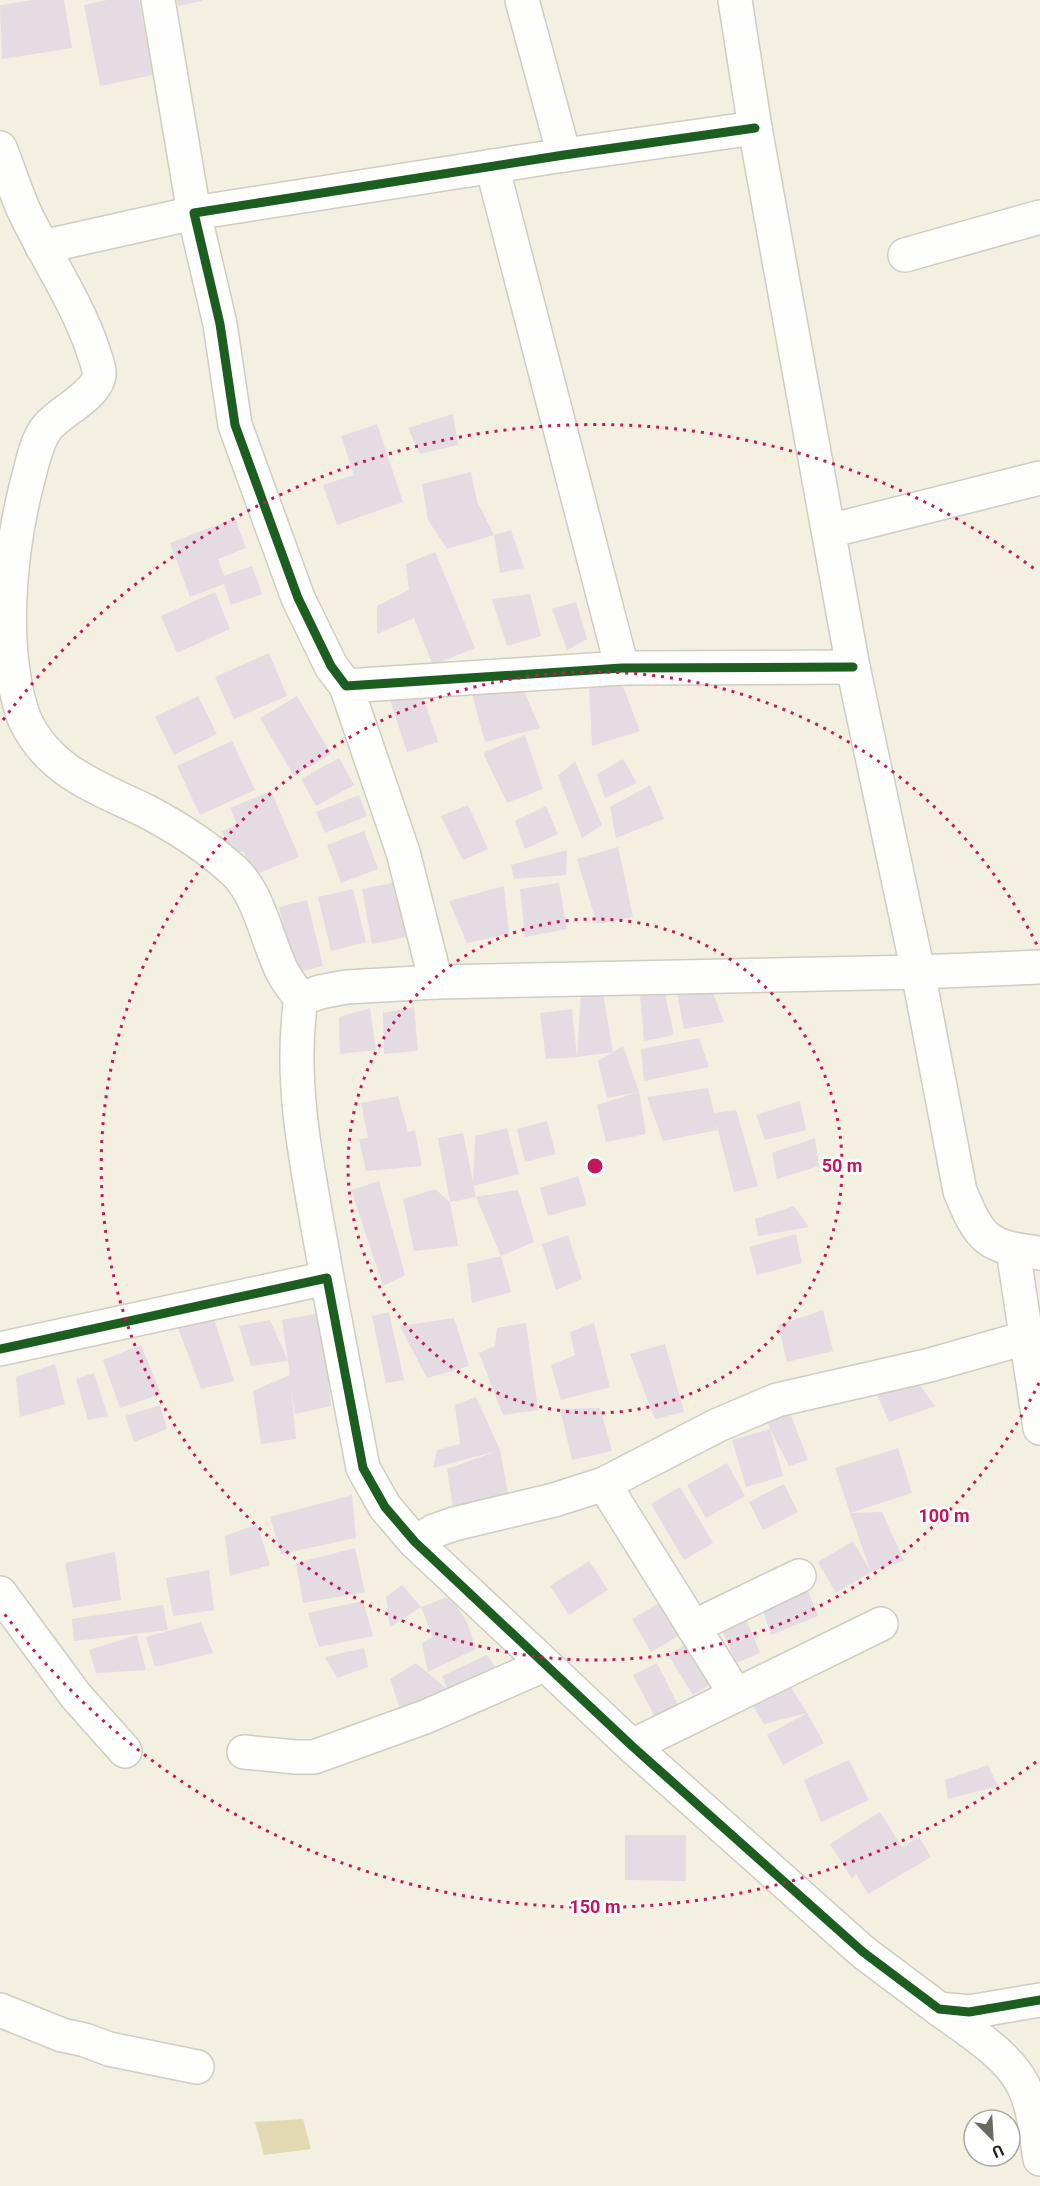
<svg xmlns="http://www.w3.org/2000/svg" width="1040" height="2186" font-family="Roboto,sans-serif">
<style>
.green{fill:#e2d9b3}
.building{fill:#e4dbe3}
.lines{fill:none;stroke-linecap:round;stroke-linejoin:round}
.minor-casing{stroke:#cfccc1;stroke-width:36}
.minor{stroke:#fdfdfb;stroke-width:33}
.cycleway-casing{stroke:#fff;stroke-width:13}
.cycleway{stroke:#1b5e20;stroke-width:9}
.ring{fill:none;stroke:#c2185b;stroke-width:3;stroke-dasharray:3 6}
.centre{fill:#c2185b;stroke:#fff;stroke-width:3}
.ring-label{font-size:18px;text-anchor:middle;font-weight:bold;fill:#c2185b;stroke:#fff;stroke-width:5;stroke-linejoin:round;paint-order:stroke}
</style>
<rect width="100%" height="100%" fill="#f3f0e2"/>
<polygon class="green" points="303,2119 311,2149 264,2155 255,2122"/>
<g class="building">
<polygon points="32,0 64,0 72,48 2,59 0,5"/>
<polygon points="107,0 139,0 153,75 100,86 84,5"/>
<polygon points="177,0 202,0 202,1 178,6"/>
<polygon points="453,414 458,445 420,454 408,428"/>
<polygon points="377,424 403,502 337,525 323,485 354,475 341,436"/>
<polygon points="471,472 477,501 494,535 447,549 428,520 422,484"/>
<polygon points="235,518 246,548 218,559 224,576 252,566 262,594 231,605 224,584 190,597 170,543"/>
<polygon points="511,530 524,568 500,573 494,535"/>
<polygon points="435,552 475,648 433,665 414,618 377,634 377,606 409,590 406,564"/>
<polygon points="215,592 230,629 177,653 161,616"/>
<polygon points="530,594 541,636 507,646 492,599"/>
<polygon points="576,602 587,639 567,650 552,609"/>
<polygon points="269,653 287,696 234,719 215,677"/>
<polygon points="621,681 640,731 592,746 589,684"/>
<polygon points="521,684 540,728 485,742 471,690"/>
<polygon points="421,690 438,742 407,752 390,700"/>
<polygon points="198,696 217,734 174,755 155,717"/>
<polygon points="297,696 331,754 294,776 260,718"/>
<polygon points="525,735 543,789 507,803 483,753"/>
<polygon points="232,741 255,790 200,815 177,766"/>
<polygon points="339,758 354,785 316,806 301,779"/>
<polygon points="623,759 637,783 605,798 597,774"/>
<polygon points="575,761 602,825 582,838 558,776"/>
<polygon points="650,785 664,819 616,838 610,807"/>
<polygon points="271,791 299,857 254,875 243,851 232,856 222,831 237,825 230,808"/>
<polygon points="359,795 367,816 325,833 316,812"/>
<polygon points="468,805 488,849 463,860 441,816"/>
<polygon points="546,806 558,834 525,849 515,821"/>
<polygon points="364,831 378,869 341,883 327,845"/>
<polygon points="618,847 633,917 597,924 577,859"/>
<polygon points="567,850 566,875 514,879 511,865"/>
<polygon points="397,882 407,937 372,944 362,889"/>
<polygon points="559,883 567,929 525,937 520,889"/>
<polygon points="504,886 509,934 467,943 449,901"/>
<polygon points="353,889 366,942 331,951 318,897"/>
<polygon points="307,900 323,966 295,973 279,907"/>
<polygon points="712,990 724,1022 684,1029 677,993"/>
<polygon points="581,993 603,993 613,1052 623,1046 639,1092 607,1098 598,1061 613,1052 577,1057"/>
<polygon points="665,993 674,1035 644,1041 640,995"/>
<polygon points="414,1007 418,1051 384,1054 383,1013"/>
<polygon points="370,1008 376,1050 340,1054 339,1017"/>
<polygon points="572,1009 577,1057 546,1059 540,1013"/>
<polygon points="699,1038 709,1067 644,1081 641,1049"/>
<polygon points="708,1088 714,1113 736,1110 758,1186 734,1192 716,1123 717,1130 663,1141 647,1097"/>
<polygon points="639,1092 646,1134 606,1142 597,1105"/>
<polygon points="398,1096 408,1132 415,1131 422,1166 366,1171 359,1139 368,1138 361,1103"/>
<polygon points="800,1101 806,1130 765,1140 756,1115"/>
<polygon points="547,1121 556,1154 525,1162 517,1129"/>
<polygon points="507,1128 519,1174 473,1186 475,1136"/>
<polygon points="463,1133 476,1197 518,1190 534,1242 501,1256 476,1197 450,1202 438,1138"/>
<polygon points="815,1138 819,1166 777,1179 772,1153"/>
<polygon points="578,1176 587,1205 548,1216 540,1188"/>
<polygon points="379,1181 405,1275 383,1286 351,1190"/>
<polygon points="435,1189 450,1202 458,1246 414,1251 403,1199"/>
<polygon points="794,1206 809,1227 758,1236 755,1219"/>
<polygon points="796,1234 802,1263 757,1275 749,1247"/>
<polygon points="568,1235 582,1279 556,1290 542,1244"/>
<polygon points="501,1256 511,1292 472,1303 467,1264"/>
<polygon points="823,1310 833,1351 787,1362 778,1325"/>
<polygon points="389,1312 404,1380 386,1383 372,1316"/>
<polygon points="321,1313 331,1406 295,1414 291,1386 296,1439 261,1444 253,1391 290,1375 282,1320"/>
<polygon points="454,1318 469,1366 427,1378 400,1326"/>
<polygon points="214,1319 234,1381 201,1389 178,1328"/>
<polygon points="270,1320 288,1361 251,1366 239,1326"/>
<polygon points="526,1323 538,1410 503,1415 479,1353 495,1346 497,1328"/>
<polygon points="594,1323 610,1387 561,1400 551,1365 575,1355 570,1332"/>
<polygon points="665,1344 684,1412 655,1419 630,1354"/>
<polygon points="141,1345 161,1394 120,1408 103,1360"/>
<polygon points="55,1364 65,1404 20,1417 16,1377"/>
<polygon points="94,1373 108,1416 88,1420 76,1379"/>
<polygon points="919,1384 935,1406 889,1422 877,1395"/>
<polygon points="476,1397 500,1450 508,1493 453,1507 447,1469 497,1451 433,1468 437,1450 460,1444 455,1405"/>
<polygon points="160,1405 167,1429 134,1442 125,1416"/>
<polygon points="600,1408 612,1451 572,1460 560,1409"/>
<polygon points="788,1408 808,1460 789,1466 770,1429 783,1476 746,1487 732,1440 770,1429 766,1418"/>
<polygon points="898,1448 912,1493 850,1513 882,1512 904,1561 871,1572 836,1593 818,1562 853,1541 871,1572 850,1513 835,1468"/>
<polygon points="727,1463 745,1496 706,1518 687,1485"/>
<polygon points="784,1484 798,1512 763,1530 749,1502"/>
<polygon points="680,1487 713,1543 684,1560 651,1504"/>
<polygon points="352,1495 356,1538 281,1554 270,1517"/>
<polygon points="257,1524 270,1565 230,1576 225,1536"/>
<polygon points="355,1548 365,1592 303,1603 296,1563"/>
<polygon points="115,1552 121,1600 73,1608 65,1563"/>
<polygon points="589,1561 608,1590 569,1615 550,1586"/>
<polygon points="209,1570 214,1610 173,1616 166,1578"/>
<polygon points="402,1585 421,1607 390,1627 386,1597"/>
<polygon points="806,1586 818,1616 771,1635 761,1605"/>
<polygon points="450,1596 467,1622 476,1649 428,1672 422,1643 433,1637 421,1607"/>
<polygon points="363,1601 373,1636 319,1647 308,1613"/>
<polygon points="661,1602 680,1635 651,1652 632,1619"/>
<polygon points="163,1605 168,1630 74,1641 72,1619"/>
<polygon points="744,1614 760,1653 736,1663 720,1625"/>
<polygon points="201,1622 213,1653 155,1667 146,1637"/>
<polygon points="137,1635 146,1670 96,1673 89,1650"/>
<polygon points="686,1644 711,1684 693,1695 668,1655"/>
<polygon points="364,1648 368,1667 337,1678 325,1657"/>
<polygon points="487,1655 497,1669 401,1712 390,1679 416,1663 448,1690 442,1676"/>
<polygon points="657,1663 678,1705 655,1717 633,1675"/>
<polygon points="788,1683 807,1713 824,1743 783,1765 767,1735 807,1713 764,1724 753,1706"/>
<polygon points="849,1760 869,1800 821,1822 804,1780"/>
<polygon points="988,1765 998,1786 948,1799 945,1780"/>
<polygon points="880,1812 902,1847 919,1837 931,1857 868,1894 856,1874 852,1879 830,1844"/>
<polygon points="625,1835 686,1835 686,1881 625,1880"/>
</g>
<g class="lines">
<g class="minor-casing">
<g id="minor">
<polyline points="522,0 564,155"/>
<path d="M 735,0 L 755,128 L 853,667 L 918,972 L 960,1191 C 980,1240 987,1247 1040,1253"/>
<polyline points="755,128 564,155 194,213 220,324 235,425 298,598 331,666 346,686 622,668 853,667"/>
<path d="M 0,148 C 9,170 16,194 26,215 C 48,260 77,303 93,350 C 95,358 100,367 99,375 C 97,396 58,412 46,429 C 35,444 32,466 27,483 C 9,554 0,649 24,718 C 48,772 99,788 148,812 C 178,828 209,848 234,871 C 260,895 267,942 283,973 C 288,982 295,991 301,999"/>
<polyline points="492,166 622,668"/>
<polyline points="42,247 194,213 158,0"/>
<polyline points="905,255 1040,217"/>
<polyline points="829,531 1040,478"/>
<polyline points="346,686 403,852 436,982"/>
<polyline points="1013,1250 1040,1428"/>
<path d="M 327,1278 C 312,1187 287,1091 301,999 L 320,992 L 346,987 L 436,982 L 918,972 L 1040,967"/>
<polyline points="0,1349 327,1278 363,1468 385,1507 415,1542 632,1746 863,1952 939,2009 969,2012 1040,2000"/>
<polyline points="604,1484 736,1695"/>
<polyline points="415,1542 434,1531 454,1524 554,1500 604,1484 718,1425 777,1400 930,1365 1025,1338"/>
<polyline points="0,1593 76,1696 125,1751"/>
<polyline points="693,1627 799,1576"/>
<polyline points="632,1746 881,1624"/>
<polyline points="244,1752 296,1757 314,1757 425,1717 544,1665"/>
<path d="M 939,2009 C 966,2029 1006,2053 1022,2083 C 1034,2105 1036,2135 1040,2159"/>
<polyline points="0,2010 62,2035 85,2040 109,2049 197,2067"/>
</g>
</g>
<use href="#minor" class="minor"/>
<g class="cycleway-casing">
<g id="cycleway">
<polyline points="755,128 564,155 194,213 220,324 235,425 298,598 331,666 346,686 622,668 853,667"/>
<polyline points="0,1349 327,1278 363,1468 385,1507 415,1542 632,1746 863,1952 939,2009 969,2012 1040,2000"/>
</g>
</g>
<use href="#cycleway" class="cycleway"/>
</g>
<g class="ring">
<circle cx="595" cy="1166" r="247"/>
<path d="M1039 1383A494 494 0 1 1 1039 949"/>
<path d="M1036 1762A741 741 0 0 1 3 1612M3 720A741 741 0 0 1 1036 570"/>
</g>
<circle cx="595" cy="1166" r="9" class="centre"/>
<g class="ring-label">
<text x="842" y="1172">50 m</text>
<text x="944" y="1522">100 m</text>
<text x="595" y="1913">150 m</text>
</g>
<g transform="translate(992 2138) rotate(156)"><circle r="28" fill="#ffffff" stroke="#a7a7a3" stroke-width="1.5"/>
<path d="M0-4.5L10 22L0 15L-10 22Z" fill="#6c6a5f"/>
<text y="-9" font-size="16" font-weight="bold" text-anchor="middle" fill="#242218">U</text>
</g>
</svg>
